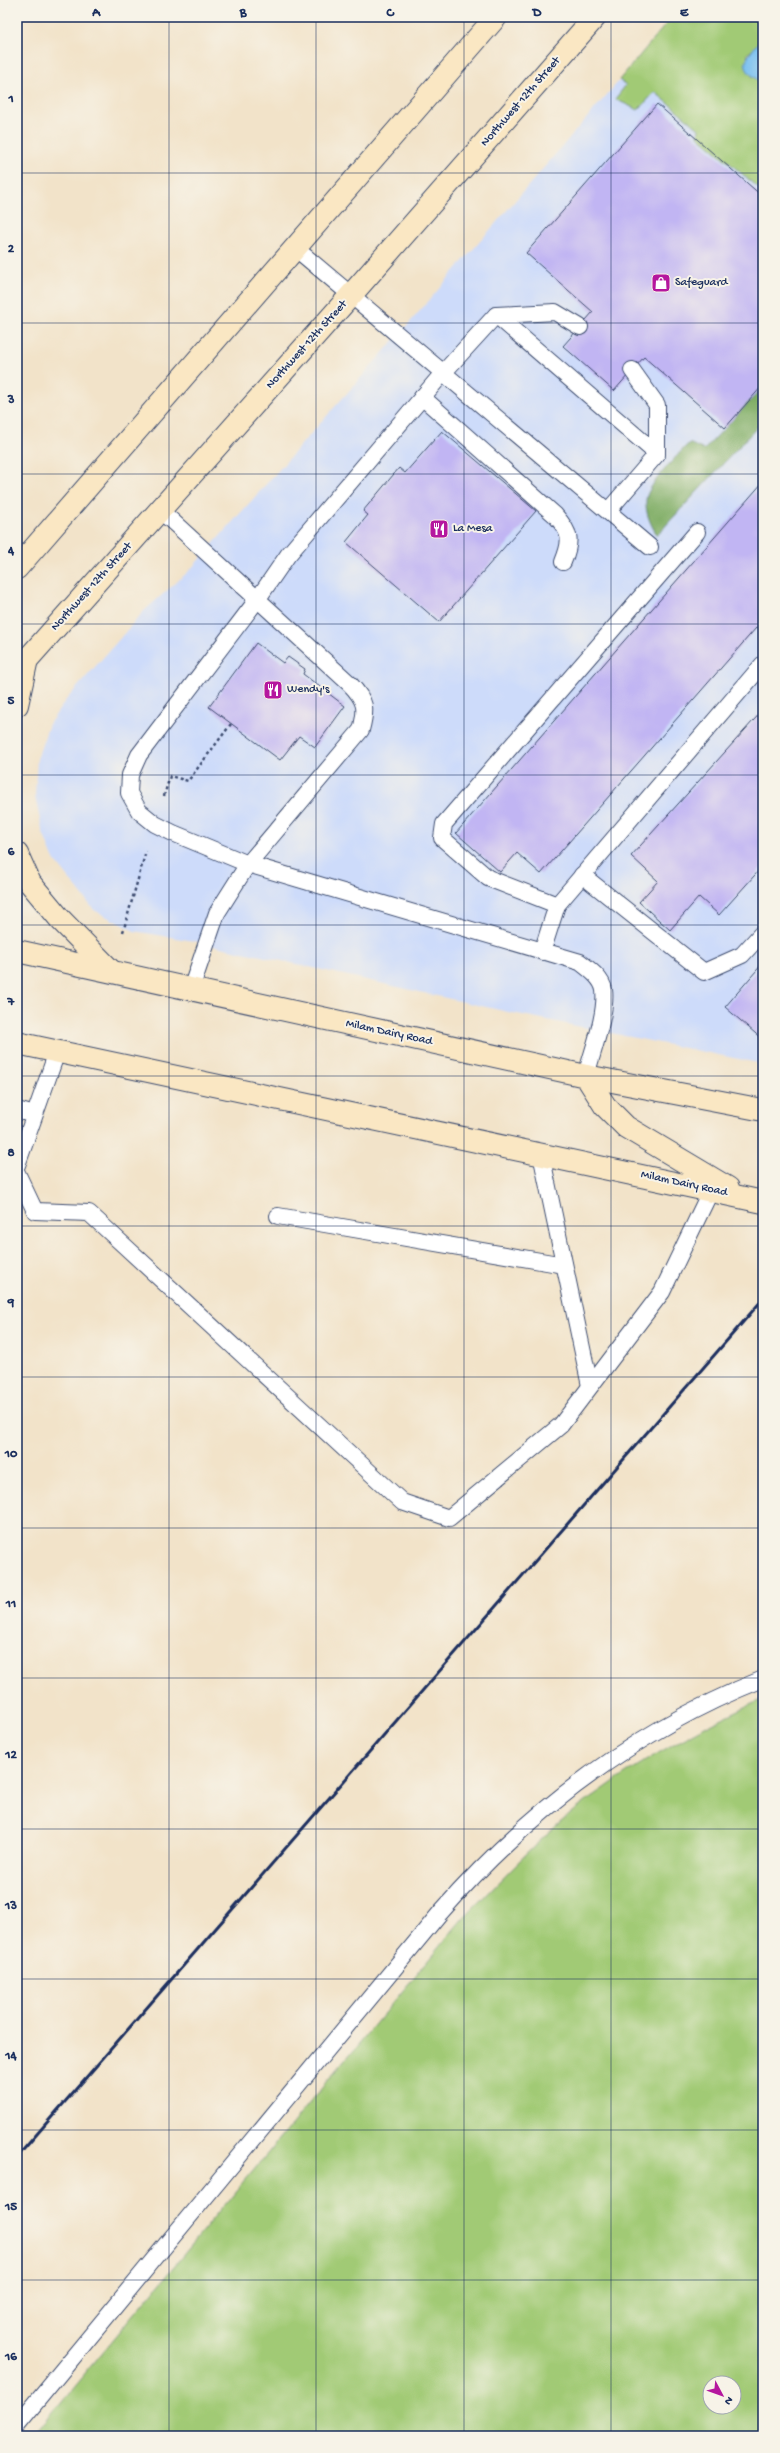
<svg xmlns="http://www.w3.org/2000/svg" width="780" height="2453" font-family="'Gochi Hand',sans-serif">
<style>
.built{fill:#cddbfa}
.green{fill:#a1ca75;stroke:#5e7c6a;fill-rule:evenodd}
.forest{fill:#80ae66;stroke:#4e6e62}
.water{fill:#78bff0;stroke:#4a77a7}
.building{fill:#c1b5f3}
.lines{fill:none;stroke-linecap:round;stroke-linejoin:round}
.service-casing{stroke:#3b4a6e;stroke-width:18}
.secondary-casing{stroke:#3b4a6e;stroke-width:24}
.path{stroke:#3b4a6e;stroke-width:2.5;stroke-dasharray:3 3;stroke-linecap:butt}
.service{stroke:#fff;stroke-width:16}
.secondary{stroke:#fae7c3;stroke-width:22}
.rail{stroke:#1b2f5e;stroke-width:3}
.grid{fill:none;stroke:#1b2f5e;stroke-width:1;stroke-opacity:0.55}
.labels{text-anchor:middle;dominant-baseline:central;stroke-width:4;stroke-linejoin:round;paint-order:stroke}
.street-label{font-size:12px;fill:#1b2f5e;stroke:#f7f3e8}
.poi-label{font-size:12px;fill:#1b2f5e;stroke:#f7f3e8;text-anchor:start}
.neatline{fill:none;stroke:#1b2f5e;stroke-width:1.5}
.grid-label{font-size:13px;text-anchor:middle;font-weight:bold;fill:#1b2f5e}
</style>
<rect width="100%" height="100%" fill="#f7f3e8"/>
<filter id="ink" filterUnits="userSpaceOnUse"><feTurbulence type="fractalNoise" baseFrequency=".025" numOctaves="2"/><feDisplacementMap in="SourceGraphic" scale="8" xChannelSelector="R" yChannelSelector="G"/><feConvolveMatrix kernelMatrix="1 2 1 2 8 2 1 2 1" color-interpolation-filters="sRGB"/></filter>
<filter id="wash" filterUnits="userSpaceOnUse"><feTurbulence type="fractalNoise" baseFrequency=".012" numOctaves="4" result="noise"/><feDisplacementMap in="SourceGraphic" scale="16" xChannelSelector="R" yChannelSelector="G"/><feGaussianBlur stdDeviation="0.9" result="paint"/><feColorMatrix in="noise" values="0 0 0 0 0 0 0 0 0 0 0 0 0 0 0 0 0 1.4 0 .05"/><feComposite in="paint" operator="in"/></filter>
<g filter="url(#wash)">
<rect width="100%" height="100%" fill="#f2e3c9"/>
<polygon class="built" points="670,22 763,82 763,1064 508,1012 194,941 134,931 94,910 53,858 43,833 35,797 37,759 49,724 66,700 144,611 189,571 412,320"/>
<g class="green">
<path d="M 672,17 L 753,17 L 763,24 C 763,37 759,47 747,54 L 752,76 L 763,83 L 763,192 L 698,136 L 699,129 L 655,92 L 638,110 L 615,99 L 626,85 L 619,80 Z"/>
<path d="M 763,1699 L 763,2436 L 33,2436 L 464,1917 C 506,1875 546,1830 595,1795 C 647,1757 704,1725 763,1699 ZM 710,2383 L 734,2383 L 734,2407 L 710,2407 Z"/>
</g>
<path class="forest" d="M 763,387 L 763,421 L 657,535 C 651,525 645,513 646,500 C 647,485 678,455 689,443 L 704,450 Z"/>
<path class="water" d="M 763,36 L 763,83 C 732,65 749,57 763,36 Z"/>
<g id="blocks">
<g class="building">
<polygon points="657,104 763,197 763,385 725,428 644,357 614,391 563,346 593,312 526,253"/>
<polygon points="442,431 536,511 439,622 346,542 368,515 363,511 399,468 405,473"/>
<polygon points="763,482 763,620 541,874 517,853 500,872 456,833"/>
<polygon points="256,643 283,663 288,657 305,669 303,674 345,706 315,747 299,736 280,760 209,707"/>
<polygon points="763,710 763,866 719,915 699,897 670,930 639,902 658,881 631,856"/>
<polygon points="763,963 763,1040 725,1007"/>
</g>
</g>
</g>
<g filter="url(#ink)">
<use href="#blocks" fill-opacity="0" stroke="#3b4a6e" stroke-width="1"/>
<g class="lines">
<g class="service-casing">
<g id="service">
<polyline points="294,247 650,547"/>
<polyline points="496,315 555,312 580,327"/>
<polyline points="632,370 657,405 657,454"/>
<path d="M 422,397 L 555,515 C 571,533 572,540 563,562"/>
<path d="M 160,510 L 350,684 C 366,701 367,708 361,730 L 248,864 L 217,913 L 191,989"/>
<polyline points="582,875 704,972 742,955 763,932"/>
<polyline points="557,905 488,878 442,838 444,824 697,532"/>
<polyline points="542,952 557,905 763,664"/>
<path d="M 586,1076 C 592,1052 607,1014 604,990 C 602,978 589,969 580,962 L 248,864 L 173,833 L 155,824 L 139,811 L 129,793 L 130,775 L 139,755 L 257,600 L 288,555 L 443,373 L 496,315 L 657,454 L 608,511"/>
<polyline points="17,1110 34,1115"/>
<polyline points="541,1154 590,1386"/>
<polyline points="17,1165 57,1052"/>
<polyline points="17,1173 35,1211 89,1213 402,1502 449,1518 561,1425 662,1292 711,1190"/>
<polyline points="278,1216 564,1265"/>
<path d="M 17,2425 L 440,1913 C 529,1811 637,1729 763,1679"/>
</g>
</g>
<g class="secondary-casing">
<g id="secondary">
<polyline points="17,568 496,17"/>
<polyline points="17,671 351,295 595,17"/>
<polyline points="17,705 27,659"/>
<polyline points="17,854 30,883 60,919 111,971"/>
<polyline points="17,951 586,1076 763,1110"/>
<polyline points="17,1043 763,1202"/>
<polyline points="586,1076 605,1106 626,1127 728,1188"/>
</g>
</g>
<g class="path">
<polyline points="164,796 170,776 188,781 231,724"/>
<polyline points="123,932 146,851"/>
</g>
<use href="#service" class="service"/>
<use href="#secondary" class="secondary"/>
<polyline class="rail" points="17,2157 763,1299"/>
</g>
</g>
<path class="grid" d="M 169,17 L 169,2436M 316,17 L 316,2436M 464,17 L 464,2436M 611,17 L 611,2436M 17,173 L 763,173M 17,323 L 763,323M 17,474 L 763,474M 17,624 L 763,624M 17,775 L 763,775M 17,925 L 763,925M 17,1076 L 763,1076M 17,1226 L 763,1226M 17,1377 L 763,1377M 17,1528 L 763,1528M 17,1678 L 763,1678M 17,1829 L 763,1829M 17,1979 L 763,1979M 17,2130 L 763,2130M 17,2280 L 763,2280"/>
<defs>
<g id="shop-square" transform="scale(1)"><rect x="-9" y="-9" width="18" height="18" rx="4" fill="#b5179e" stroke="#f7f3e8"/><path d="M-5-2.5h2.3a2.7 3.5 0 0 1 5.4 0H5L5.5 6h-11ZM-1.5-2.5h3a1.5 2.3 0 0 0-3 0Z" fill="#fff"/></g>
<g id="restaurant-square" transform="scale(1)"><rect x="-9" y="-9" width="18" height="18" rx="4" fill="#b5179e" stroke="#f7f3e8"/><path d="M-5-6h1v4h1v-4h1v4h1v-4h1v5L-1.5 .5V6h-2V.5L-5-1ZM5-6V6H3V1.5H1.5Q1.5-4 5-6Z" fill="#fff"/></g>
</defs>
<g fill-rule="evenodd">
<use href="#shop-square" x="661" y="283"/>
<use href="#restaurant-square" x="439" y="529"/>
<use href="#restaurant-square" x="273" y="690"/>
</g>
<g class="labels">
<g class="street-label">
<text transform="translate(521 102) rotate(-49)">Northwest 12th Street</text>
<text transform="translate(307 345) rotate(-48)">Northwest 12th Street</text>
<text transform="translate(92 587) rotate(-48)">Northwest 12th Street</text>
<text transform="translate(389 1033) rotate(12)">Milam Dairy Road</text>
<text transform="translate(684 1184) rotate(12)">Milam Dairy Road</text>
</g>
<g class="poi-label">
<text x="675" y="283">Safeguard</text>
<text x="453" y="529">La Mesa</text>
<text x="287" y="690">Wendy's</text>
</g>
</g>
<rect width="780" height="2453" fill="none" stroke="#f7f3e8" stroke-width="44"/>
<g transform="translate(722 2395) rotate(131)"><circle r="19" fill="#f7f3e8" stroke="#9fa5b1"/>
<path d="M0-3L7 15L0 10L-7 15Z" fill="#b5179e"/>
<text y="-6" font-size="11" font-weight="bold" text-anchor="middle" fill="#1b2f5e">N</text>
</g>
<rect x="22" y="22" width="736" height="2409" class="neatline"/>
<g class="grid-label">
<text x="96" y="16">A</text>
<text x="243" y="16">B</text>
<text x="390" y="16">C</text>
<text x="537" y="16">D</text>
<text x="684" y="16">E</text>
<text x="11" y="102">1</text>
<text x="11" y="252">2</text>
<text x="11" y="403">3</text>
<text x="11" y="554">4</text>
<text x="11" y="704">5</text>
<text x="11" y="855">6</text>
<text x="11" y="1005">7</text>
<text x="11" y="1156">8</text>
<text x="11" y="1306">9</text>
<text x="11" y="1457">10</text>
<text x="11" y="1607">11</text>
<text x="11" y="1758">12</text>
<text x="11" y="1909">13</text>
<text x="11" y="2059">14</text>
<text x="11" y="2210">15</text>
<text x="11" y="2360">16</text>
</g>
</svg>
